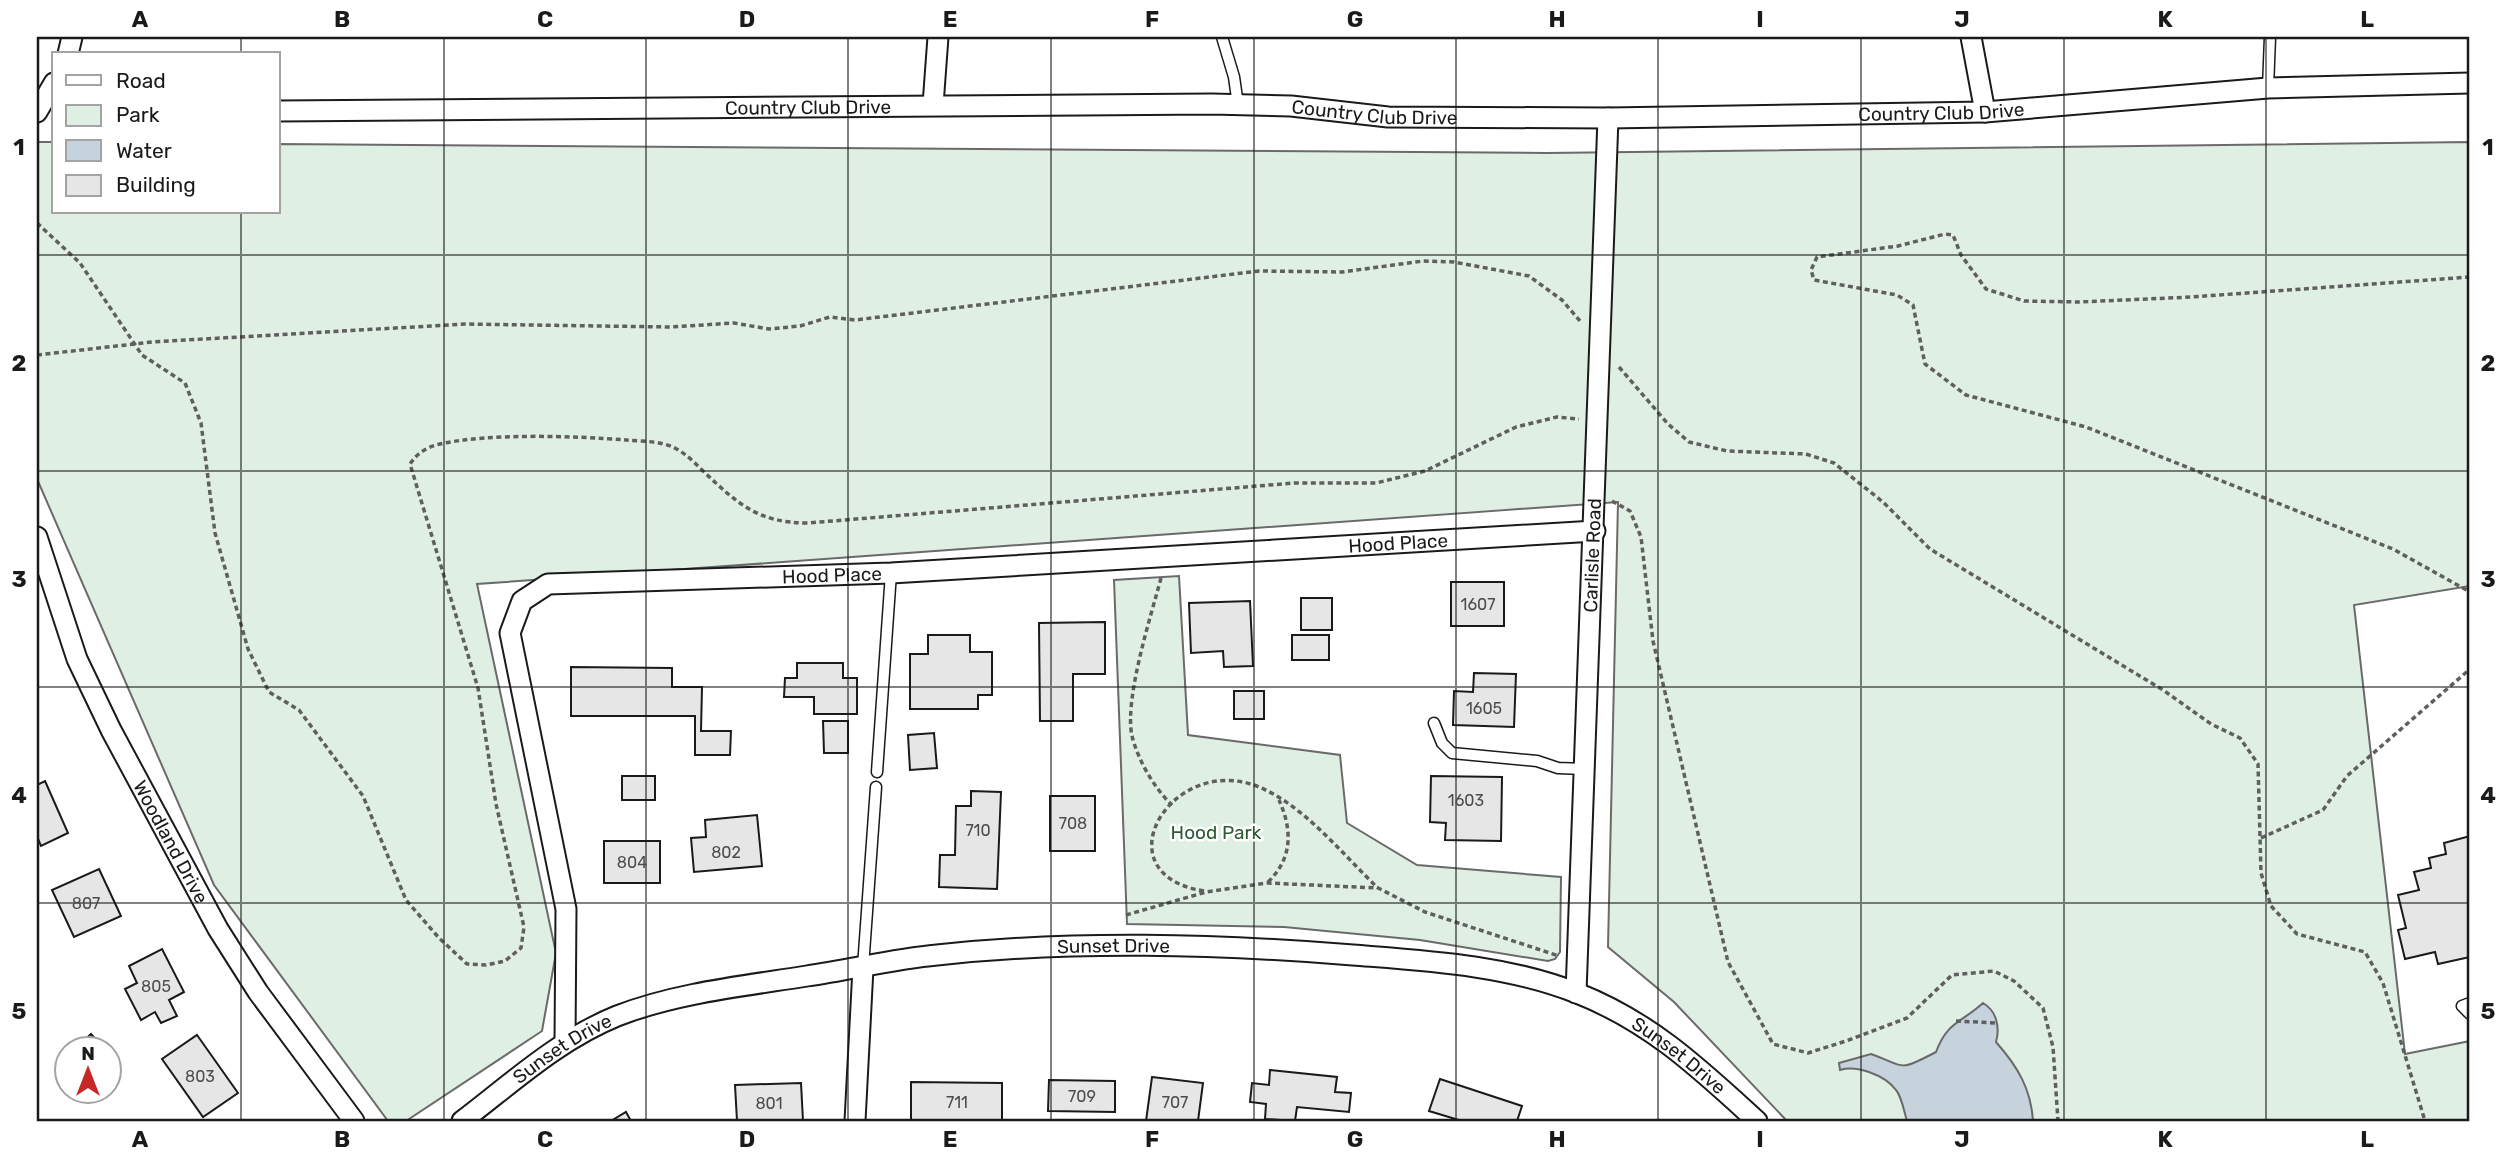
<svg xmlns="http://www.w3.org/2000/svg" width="2507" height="1158" font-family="Rubik,sans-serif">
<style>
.green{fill:#e0efe3;stroke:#6a6a6a;stroke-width:2}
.water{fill:#c6d2dc;stroke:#6a6a6a;stroke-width:2}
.building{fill:#e6e6e6;stroke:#1a1a1a;stroke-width:2}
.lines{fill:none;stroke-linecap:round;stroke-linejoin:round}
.service-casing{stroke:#1a1a1a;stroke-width:13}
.minor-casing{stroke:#1a1a1a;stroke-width:23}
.path{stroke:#5f5f5f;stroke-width:3.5;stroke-dasharray:5 3.5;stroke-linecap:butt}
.service{stroke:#fff;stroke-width:10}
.minor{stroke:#fff;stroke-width:19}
.grid{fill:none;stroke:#1a1a1a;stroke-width:2;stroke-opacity:0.55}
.labels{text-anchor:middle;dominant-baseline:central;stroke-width:5;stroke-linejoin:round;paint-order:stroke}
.number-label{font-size:16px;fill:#4d4d4d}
.street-label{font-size:19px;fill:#1a1a1a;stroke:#fff}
.park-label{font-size:19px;fill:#2b5a34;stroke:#fff}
.neatline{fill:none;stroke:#1a1a1a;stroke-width:2.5}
.grid-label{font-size:23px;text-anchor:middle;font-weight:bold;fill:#1a1a1a}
</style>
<rect width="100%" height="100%" fill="#fff"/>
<g class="green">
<polygon points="37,142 54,142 54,212 278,212 278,144 1546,153 2470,142 2470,586 2354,605 2405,1054 2470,1041 2470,1121 1787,1121 1674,1002 1608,947 1618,502 477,584 556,953 542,1031 406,1121 388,1121 214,885 37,479"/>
<polygon points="1179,576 1188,735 1340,755 1347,823 1417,865 1561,877 1560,952 1555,959 1548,961 1420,940 1284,927 1127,924 1114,580"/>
</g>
<path class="water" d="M 1983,1003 C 1997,1011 2000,1028 1996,1042 C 2018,1067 2031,1089 2033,1121 L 1907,1121 C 1904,1112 1902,1097 1896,1090 C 1885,1075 1857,1065 1840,1070 L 1839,1063 L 1871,1054 C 1907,1067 1898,1072 1936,1052 C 1947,1022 1961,1023 1983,1003 Z"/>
<g class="building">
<rect x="1451" y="582" width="53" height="44"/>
<rect x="1301" y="598" width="31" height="32"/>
<polygon points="1250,601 1253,666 1224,667 1223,651 1191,653 1189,603"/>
<polygon points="1105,622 1105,674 1073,674 1073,721 1040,721 1039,623"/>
<polygon points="928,635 970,635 970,652 992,652 992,695 978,695 978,709 910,709 910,654 928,654"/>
<rect x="1292" y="635" width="37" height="25"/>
<polygon points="797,663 843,663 843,678 857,678 857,714 814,714 814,697 784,697 785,678 797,678"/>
<polygon points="571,667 672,668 672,687 702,687 701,731 731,731 730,755 695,755 695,716 571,716"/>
<polygon points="1474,673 1516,674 1514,727 1453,725 1454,691 1473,692"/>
<rect x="1234" y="691" width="30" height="28"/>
<polygon points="823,721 848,721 848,753 824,753"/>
<polygon points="934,733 937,768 910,770 908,735"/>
<rect x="622" y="776" width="33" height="24"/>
<polygon points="1431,776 1502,777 1501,841 1445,840 1446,823 1430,822"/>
<polygon points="45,781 68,833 41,846 37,836 37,785"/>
<polygon points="971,791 1001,792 997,889 939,887 940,855 955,855 956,806 971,806"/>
<rect x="1050" y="796" width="45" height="55"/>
<polygon points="757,815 762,866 694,872 691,838 706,837 705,820"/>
<polygon points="2470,836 2470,957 2438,964 2435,952 2405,959 2398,930 2406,928 2398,895 2419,890 2414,872 2431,868 2429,858 2446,854 2444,843"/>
<rect x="604" y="841" width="56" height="42"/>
<polygon points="99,869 121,916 74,937 52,890"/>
<polygon points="162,949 184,992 169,1000 177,1016 161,1023 155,1012 141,1020 125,989 137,983 129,966"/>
<polygon points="91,1034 105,1050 74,1050"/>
<polygon points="197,1035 238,1093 203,1117 162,1059"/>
<polygon points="1270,1070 1337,1077 1335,1092 1351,1093 1349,1112 1297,1107 1295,1121 1265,1119 1266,1104 1250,1102 1252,1083 1269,1085"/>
<polygon points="1152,1077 1203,1083 1198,1121 1146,1121"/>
<polygon points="1440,1079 1522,1106 1517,1121 1462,1121 1429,1111"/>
<polygon points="1049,1080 1115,1081 1115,1112 1048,1111"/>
<polygon points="911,1082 1002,1083 1002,1121 911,1121"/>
<polygon points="801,1083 803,1121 737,1121 735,1085"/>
<polygon points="626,1112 631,1121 611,1121"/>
</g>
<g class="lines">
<g class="service-casing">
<g id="service">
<polyline points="1222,37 1234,77 1238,105"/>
<polyline points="2268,88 2270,37"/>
<polyline points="1434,723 1442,743 1452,753 1537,761 1558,768 1585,769"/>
<polyline points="877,772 891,573"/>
<polyline points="863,967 876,787"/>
<polyline points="2470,1003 2462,1006 2470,1014"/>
</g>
</g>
<g class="minor-casing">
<g id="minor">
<polyline points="1971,37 1985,112"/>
<polyline points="68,54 72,37"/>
<polyline points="933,105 938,37"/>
<path id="s1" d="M 278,111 L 1212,104 L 1291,106 L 1388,117 L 1608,118 L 1985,112 L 2268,88 L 2470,83"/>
<polyline points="37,112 54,83"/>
<path id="s2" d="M 37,537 L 77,659 L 111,730 L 218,929 L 258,992 L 354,1121"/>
<path id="s3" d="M 1576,993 L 1608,118"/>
<path id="s4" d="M 565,1041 L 566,909 L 510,633 L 522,601 L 548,584 L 891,573 L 1595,531"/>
<path id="s5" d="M 462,1121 C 512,1083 558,1040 617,1016 C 676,993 744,986 807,976 C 850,970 893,959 937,955 C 1075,940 1215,944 1353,955 C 1429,961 1506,965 1577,993 C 1651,1022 1700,1069 1757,1121"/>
<polyline points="855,1121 863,968"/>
</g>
</g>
<g class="path">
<path d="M 37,223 L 80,263 L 142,355 L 185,383 L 201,423 L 215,533 L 248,649 L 269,692 L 299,710 L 363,796 L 406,900 L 439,938 L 467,964 L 486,965 L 505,961 L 521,948 L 524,927 L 496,804 L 478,688 L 410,464 C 417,453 427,447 440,444 C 489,433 575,436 626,440 C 638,441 652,441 664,444 C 680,448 691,459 703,471 C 738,504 758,523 808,523 L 1294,483 L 1376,483 L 1425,471 L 1516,427 L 1557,417 L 1579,419"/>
<polyline points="2470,277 2191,297 2080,302 2024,301 1986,289 1961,255 1953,235 1945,234 1898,246 1817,257 1811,270 1814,280 1897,295 1913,305 1925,364 1966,395 2086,427 2393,549 2470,592"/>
<polyline points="37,355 152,342 465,324 670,327 734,323 769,329 800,326 830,317 855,320 1259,271 1342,272 1423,261 1454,262 1529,276 1562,300 1580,321"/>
<polyline points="1619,367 1668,424 1689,442 1727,451 1806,454 1834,463 1883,502 1930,549 2163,690 2211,724 2240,738 2258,764 2261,873 2271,906 2297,934 2365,952 2383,983 2425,1121"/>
<polyline points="1612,501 1630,511 1641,537 1653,641 1728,962 1773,1044 1808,1053 1846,1041 1907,1018 1952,975 1994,971 2014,981 2043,1008 2053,1047 2058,1121"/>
<path d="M 1161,578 C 1151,616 1124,699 1132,736 C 1138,760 1154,788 1172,805"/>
<polyline points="2261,838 2323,810 2347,776 2470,669"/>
<path d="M 1268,882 C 1292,859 1293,831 1279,800"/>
<path d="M 1204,891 C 1098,874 1172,751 1259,787 C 1306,807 1342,854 1378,888"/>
<polyline points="1126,915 1206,892 1267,883 1378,888 1425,912 1559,956"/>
<polyline points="1956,1021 1997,1023"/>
</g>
<use href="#service" class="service"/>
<use href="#minor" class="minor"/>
</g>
<path class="grid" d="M 241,37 L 241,54M 444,37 L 444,1121M 646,37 L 646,1121M 848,37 L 848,1121M 1051,37 L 1051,1121M 1254,37 L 1254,1121M 1456,37 L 1456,1121M 1658,37 L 1658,1121M 1861,37 L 1861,1121M 2064,37 L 2064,1121M 2266,37 L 2266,1121M 241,212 L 241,1121M 37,255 L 2470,255M 37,471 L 2470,471M 37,687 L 2470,687M 37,903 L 2470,903"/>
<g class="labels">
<g class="number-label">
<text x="1478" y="604">1607</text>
<text x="1484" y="708">1605</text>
<text x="1466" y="800">1603</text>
<text x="1073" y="823">708</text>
<text x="978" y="830">710</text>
<text x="726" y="852">802</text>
<text x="632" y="862">804</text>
<text x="86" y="903">807</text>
<text x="156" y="986">805</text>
<text x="200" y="1076">803</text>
<text x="1082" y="1096">709</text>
<text x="957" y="1102">711</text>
<text x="1175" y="1102">707</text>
<text x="769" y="1103">801</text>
</g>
<g class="street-label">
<text stroke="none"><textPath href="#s1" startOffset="530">Country Club Drive</textPath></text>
<text stroke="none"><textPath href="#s1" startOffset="1664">Country Club Drive</textPath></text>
<text stroke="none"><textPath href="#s1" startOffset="1097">Country Club Drive</textPath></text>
<text stroke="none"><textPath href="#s4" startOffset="1330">Hood Place</textPath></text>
<text stroke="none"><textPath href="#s3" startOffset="438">Carlisle Road</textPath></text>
<text stroke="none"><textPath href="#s4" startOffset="763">Hood Place</textPath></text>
<text stroke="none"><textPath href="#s2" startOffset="334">Woodland Drive</textPath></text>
<text stroke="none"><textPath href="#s5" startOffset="691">Sunset Drive</textPath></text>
<text stroke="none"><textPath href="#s5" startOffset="124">Sunset Drive</textPath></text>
<text stroke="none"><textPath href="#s5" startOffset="1279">Sunset Drive</textPath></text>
</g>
<g class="park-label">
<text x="1216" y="832">Hood Park</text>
</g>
</g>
<rect width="2507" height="1158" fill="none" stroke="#ffffff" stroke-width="77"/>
<rect x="52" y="52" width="228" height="161" fill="#ffffff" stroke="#a3a3a3" stroke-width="2"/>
<rect x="66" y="75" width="35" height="10" fill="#ffffff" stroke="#a3a3a3" stroke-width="2"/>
<text x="116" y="88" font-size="21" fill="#1a1a1a">Road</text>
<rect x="66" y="105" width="35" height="21" fill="#e0efe3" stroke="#a3a3a3" stroke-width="2"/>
<text x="116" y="122" font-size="21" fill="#1a1a1a">Park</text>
<rect x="66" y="140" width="35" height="21" fill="#c6d2dc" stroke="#a3a3a3" stroke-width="2"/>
<text x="116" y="158" font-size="21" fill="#1a1a1a">Water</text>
<rect x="66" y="175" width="35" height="21" fill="#e6e6e6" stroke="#a3a3a3" stroke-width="2"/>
<text x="116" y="192" font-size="21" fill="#1a1a1a">Building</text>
<g transform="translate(88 1070)"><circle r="33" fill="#ffffff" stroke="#a3a3a3" stroke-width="2"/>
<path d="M0-5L12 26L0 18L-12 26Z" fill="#c62828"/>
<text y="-10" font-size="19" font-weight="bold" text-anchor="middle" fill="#1a1a1a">N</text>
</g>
<rect x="38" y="38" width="2430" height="1082" class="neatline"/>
<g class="grid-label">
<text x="140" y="27">A</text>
<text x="342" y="27">B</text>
<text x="545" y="27">C</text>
<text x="747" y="27">D</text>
<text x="950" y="27">E</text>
<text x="1152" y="27">F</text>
<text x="1355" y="27">G</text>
<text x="1557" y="27">H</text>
<text x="1760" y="27">I</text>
<text x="1962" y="27">J</text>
<text x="2165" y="27">K</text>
<text x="2367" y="27">L</text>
<text x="19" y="155">1</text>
<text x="2488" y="155">1</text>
<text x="19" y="371">2</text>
<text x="2488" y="371">2</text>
<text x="19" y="587">3</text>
<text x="2488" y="587">3</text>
<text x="19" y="803">4</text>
<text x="2488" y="803">4</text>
<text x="19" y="1019">5</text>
<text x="2488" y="1019">5</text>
<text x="140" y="1147">A</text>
<text x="342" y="1147">B</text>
<text x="545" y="1147">C</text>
<text x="747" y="1147">D</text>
<text x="950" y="1147">E</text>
<text x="1152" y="1147">F</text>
<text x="1355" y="1147">G</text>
<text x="1557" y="1147">H</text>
<text x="1760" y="1147">I</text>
<text x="1962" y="1147">J</text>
<text x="2165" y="1147">K</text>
<text x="2367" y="1147">L</text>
</g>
</svg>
